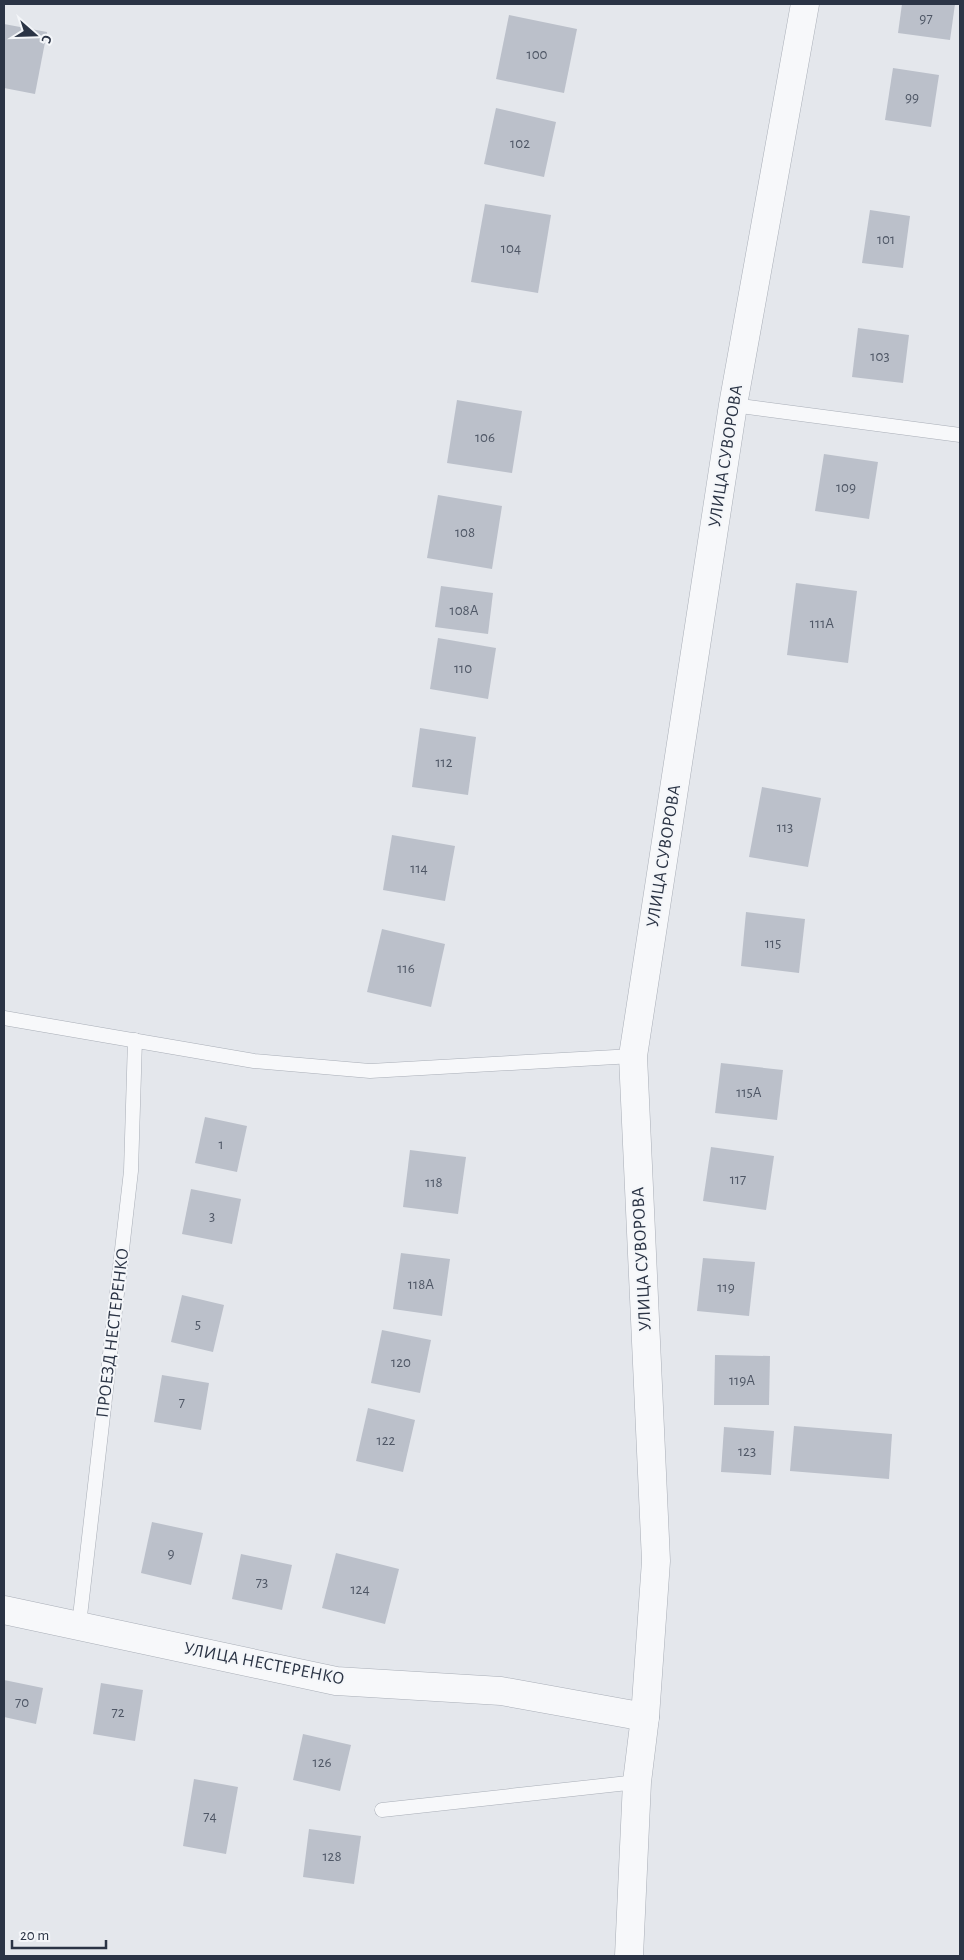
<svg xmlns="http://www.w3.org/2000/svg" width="964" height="1960" font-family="'Alegreya Sans',sans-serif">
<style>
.building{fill:#bbc0ca}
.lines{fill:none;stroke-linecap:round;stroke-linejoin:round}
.lane-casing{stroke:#a9aeb7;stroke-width:15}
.street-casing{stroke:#a9aeb7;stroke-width:29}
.lane{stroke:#f7f8fa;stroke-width:14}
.street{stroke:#f7f8fa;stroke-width:28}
.labels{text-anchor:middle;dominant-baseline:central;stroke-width:4;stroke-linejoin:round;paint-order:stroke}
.number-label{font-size:15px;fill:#4f5766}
.street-label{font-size:18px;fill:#2b3445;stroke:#f4f6f9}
</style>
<rect width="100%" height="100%" fill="#e4e7ec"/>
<g class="building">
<polygon points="902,4 955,4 950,40 898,33"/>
<polygon points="509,15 577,29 564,93 496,79"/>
<polygon points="4,24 47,32 35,94 4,88"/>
<polygon points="893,68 939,75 931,127 885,120"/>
<polygon points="496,108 556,122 544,177 484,164"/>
<polygon points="485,204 551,215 538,293 471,282"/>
<polygon points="870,210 910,216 903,268 862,263"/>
<polygon points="858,328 909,335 903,383 852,377"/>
<polygon points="457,400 522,411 512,473 447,463"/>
<polygon points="824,454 878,462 869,519 815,511"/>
<polygon points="438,495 502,506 492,569 427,558"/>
<polygon points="796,583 857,591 848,663 787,655"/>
<polygon points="441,586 493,593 488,634 435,627"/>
<polygon points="438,638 496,648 488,699 430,689"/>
<polygon points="420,728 476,737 468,795 412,787"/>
<polygon points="762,787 821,798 808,867 749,857"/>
<polygon points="392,835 455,846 445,901 383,890"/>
<polygon points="746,912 805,919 799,973 741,966"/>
<polygon points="382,929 445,944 431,1007 367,992"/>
<polygon points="721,1063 783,1070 777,1120 715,1113"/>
<polygon points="205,1117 247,1126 237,1172 195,1163"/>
<polygon points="711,1147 774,1156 766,1210 703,1201"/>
<polygon points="410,1150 466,1157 458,1214 403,1207"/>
<polygon points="191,1189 241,1199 232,1244 182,1234"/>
<polygon points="401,1253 450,1259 442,1316 393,1309"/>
<polygon points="703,1258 755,1262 749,1316 697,1311"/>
<polygon points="182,1295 224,1305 213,1352 171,1342"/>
<polygon points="382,1330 431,1340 420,1393 371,1383"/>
<polygon points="715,1355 770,1356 769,1405 714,1405"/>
<polygon points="162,1375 209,1383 201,1430 154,1422"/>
<polygon points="368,1408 415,1420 403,1472 356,1461"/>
<polygon points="794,1426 892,1434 889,1479 790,1471"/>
<polygon points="724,1427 774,1431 771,1475 721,1472"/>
<polygon points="152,1522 203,1533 191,1585 141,1573"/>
<polygon points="336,1553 399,1569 385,1624 322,1608"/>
<polygon points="241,1554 292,1565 282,1610 232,1599"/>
<polygon points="4,1680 43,1688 36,1724 4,1717"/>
<polygon points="101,1683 143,1690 135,1741 93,1734"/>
<polygon points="303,1734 351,1745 340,1791 293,1780"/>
<polygon points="194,1779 238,1787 226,1854 183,1846"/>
<polygon points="309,1829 361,1836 354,1884 303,1877"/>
</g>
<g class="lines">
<g class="lane-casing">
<g id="lane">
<polyline points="733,405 960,435"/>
<polyline points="4,1018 254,1061 370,1071 633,1056"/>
<polyline points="79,1625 131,1171 135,1040"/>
<polyline points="382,1810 637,1782"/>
</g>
</g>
<g class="street-casing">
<g id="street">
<polyline points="4,1610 336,1681 501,1691 645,1717"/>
<polyline points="629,1956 637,1782 645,1717 656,1561 633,1056 733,405 805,4"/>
</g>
</g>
<use href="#lane" class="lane"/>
<use href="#street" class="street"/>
</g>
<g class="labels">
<g class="number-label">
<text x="926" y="18">97</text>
<text x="537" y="54">100</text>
<text x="912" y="97">99</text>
<text x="520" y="143">102</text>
<text x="886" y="239">101</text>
<text x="511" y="248">104</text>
<text x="880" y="356">103</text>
<text x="485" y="437">106</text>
<text x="846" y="487">109</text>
<text x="465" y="532">108</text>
<text x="464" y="610">108А</text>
<text x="822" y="623">111А</text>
<text x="463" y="668">110</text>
<text x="444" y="762">112</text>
<text x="785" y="827">113</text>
<text x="419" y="868">114</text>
<text x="773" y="943">115</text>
<text x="406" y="968">116</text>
<text x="749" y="1092">115А</text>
<text x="221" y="1144">1</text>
<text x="738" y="1179">117</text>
<text x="434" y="1182">118</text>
<text x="212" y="1216">3</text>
<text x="421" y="1284">118А</text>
<text x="726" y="1287">119</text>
<text x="198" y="1324">5</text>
<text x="401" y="1362">120</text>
<text x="742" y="1380">119А</text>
<text x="182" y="1402">7</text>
<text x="386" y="1440">122</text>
<text x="747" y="1451">123</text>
<text x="171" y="1553">9</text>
<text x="262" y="1582">73</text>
<text x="360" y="1589">124</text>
<text x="22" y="1702">70</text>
<text x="118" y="1712">72</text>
<text x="322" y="1762">126</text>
<text x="210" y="1816">74</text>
<text x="332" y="1856">128</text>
</g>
<g class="street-label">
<text transform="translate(726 456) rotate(-81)">УЛИЦА СУВОРОВА</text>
<text transform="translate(664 856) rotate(-81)">УЛИЦА СУВОРОВА</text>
<text transform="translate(642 1259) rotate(-93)">УЛИЦА СУВОРОВА</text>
<text transform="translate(113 1333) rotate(-83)">ПРОЕЗД НЕСТЕРЕНКО</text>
<text transform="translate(264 1664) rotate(11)">УЛИЦА НЕСТЕРЕНКО</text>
</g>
</g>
<rect width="964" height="1960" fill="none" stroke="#2b3445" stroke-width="10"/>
<g transform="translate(35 35) rotate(110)" stroke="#f4f6f9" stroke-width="4" paint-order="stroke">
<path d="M0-4L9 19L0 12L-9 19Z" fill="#2b3445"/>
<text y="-8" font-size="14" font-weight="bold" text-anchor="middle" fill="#2b3445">С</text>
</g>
<path d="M12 1940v8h94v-8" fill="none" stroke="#2b3445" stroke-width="2.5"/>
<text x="20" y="1940" font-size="15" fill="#2b3445" stroke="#f4f6f9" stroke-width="4" paint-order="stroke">20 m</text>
</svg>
